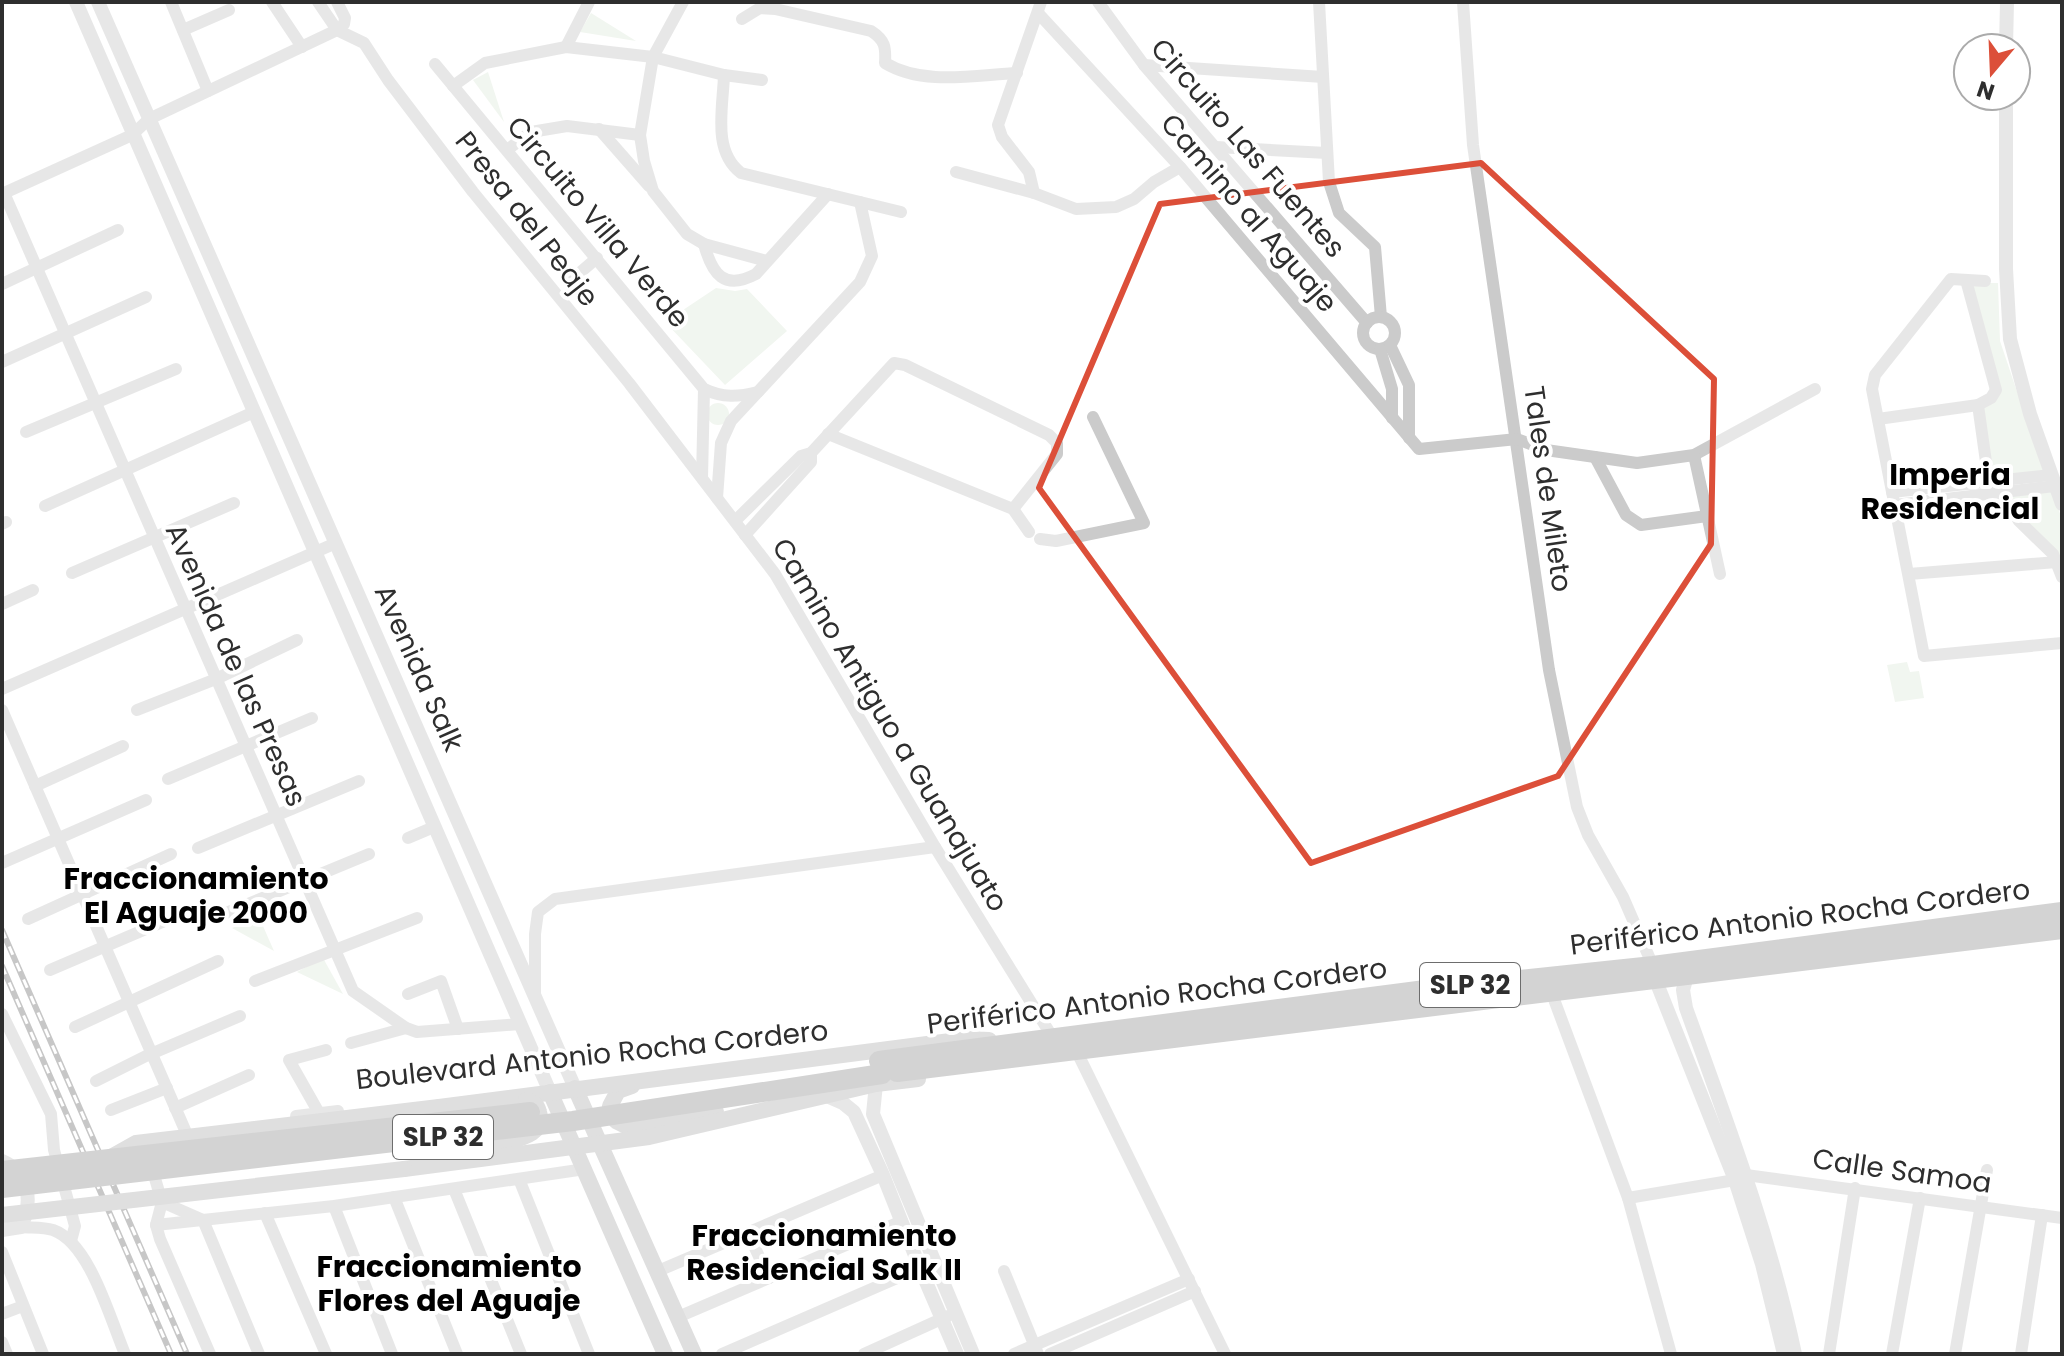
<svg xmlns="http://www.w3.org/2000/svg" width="2064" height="1356" font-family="Poppins,sans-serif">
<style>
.green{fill:#e1ebdd}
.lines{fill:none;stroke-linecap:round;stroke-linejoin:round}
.minor{stroke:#cbcbcb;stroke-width:12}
.tertiary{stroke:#cbcbcb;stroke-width:14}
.secondary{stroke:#b8b8b8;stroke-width:16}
.trunk{stroke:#9e9e9e;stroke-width:20}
.rail-casing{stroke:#838383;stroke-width:6}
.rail{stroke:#fff;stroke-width:3;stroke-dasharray:9;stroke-linecap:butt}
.secondary-bridge{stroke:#b8b8b8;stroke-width:16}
.trunk-bridge{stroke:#9e9e9e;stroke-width:20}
.marked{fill:none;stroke:#dc4f39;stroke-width:6;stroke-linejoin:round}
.labels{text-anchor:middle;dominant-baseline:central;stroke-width:8;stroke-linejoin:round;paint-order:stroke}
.shield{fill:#fff;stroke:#6d6d6d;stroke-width:2}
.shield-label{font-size:26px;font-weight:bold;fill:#2e2e2e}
.street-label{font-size:28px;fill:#2e2e2e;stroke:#fff}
.neighbourhood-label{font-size:30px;font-weight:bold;fill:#000;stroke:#fff}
</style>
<rect width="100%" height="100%" fill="#fff"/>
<g class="green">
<polygon points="591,13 636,41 580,32"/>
<polygon points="488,72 504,122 473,80"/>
<polygon points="1970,283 1998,283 2000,341 2044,472 1995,476 1990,469 1982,407 1992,402"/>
<polygon points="716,288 735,291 747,289 787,331 725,385 665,322"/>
<circle cx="718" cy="414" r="11"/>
<polygon points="2053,491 2062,520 2062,571 2038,535 2005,496"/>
<polygon points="1907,662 1910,672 1919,671 1924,698 1895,702 1887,665"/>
<polygon points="259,917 274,951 232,928"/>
<polygon points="323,958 343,994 297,972"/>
</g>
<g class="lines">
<g class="minor">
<polyline points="171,2 208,91"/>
<polyline points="272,2 302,47"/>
<polyline points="318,2 337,30 364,43 388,80 473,192 629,383 775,574 935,847 1053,1038"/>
<polyline points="683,2 653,57 640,135 644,161 653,191 687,234 704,244 767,261"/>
<polyline points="1098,2 1144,65 1367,323"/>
<polyline points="1319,2 1329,182 1339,213 1375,247 1381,317"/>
<polyline points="1463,2 1473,145 1549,670 1577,807 1588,835 1623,897 1653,966"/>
<polyline points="1038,13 1180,167 1419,449 1517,439 1546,450 1637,463 1694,455 1815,389"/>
<path d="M 742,19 L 760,8 L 775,9 L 871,31 C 885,40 886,47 885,63 C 923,86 974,75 1017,73"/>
<polyline points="183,30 229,10"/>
<polyline points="566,47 589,2"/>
<path d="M 435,64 L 704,389 C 723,398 738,397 758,392"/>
<polyline points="1144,65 1323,77"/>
<path d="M 724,75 C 723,108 712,151 741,173 L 901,212"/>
<polyline points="453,86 485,63 566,47 653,57 724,75 762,80"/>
<polyline points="599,129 649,186"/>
<polyline points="1216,147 1327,153"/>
<polyline points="507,150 531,132 567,126 640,135"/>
<polyline points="956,172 1034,193 1076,209 1116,207 1134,199 1154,182 1180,167"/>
<polyline points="4,193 353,991 406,1028 417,1032 520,1024"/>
<polyline points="1034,193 1029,172 1002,137 998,125 1041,2"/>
<polyline points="2,194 132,135 149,119 337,30 344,24 345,18 337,2"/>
<path d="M 704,244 C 712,274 724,291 756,274 L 828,194"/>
<polyline points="1966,280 1996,390 1991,398 1978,405 1987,469 2019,521 2053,554 2062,577"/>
<polyline points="1985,281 1951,279 1875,375 1872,389 1924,656 2062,643"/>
<polyline points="569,282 597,258"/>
<polyline points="2,284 118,230"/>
<circle cx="1379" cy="333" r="16"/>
<polyline points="1390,345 1409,385 1409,438"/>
<polyline points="1380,349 1392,389 1392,418"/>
<polyline points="2,362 146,297"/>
<polyline points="1878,419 1978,405"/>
<polyline points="26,432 176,369"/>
<polyline points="828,434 1013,509 1029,532"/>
<polyline points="1694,455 1720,574"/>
<polyline points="1595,457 1626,515 1641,525 1707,516"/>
<polyline points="702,478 704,389"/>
<polyline points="1892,492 2051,475"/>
<polyline points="717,498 721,443 731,421 860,282 872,256 860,202"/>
<polyline points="1895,505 2055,486"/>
<polyline points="45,506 254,412"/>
<polyline points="735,521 801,456 811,453 894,363 905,365 1049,435 1057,443 1057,454 1013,509"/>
<polyline points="2,524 6,522"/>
<polyline points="745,535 811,462 811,453"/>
<polyline points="1040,539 1056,541 1144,523 1093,417"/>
<polyline points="72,573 234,503"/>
<polyline points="1909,574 2057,562"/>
<polyline points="2,604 33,590"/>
<polyline points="2,689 336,543"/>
<polyline points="2,710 185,1130"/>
<polyline points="137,710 216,679 297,640"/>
<polyline points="168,779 312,718"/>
<polyline points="35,786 123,746"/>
<polyline points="408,838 434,827"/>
<polyline points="198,848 359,781"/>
<polyline points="2,863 146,800"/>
<polyline points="226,913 369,854"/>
<polyline points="28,919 171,854"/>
<polyline points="50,970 188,911"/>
<polyline points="255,981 417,918"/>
<polyline points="408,994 441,981 458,1029"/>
<polyline points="535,994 535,934 538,912 555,899 935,847"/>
<polyline points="1552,994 1628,1198 1671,1354"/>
<polyline points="2,1014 51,1114 54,1150 75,1226 71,1241"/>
<polyline points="75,1027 218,961"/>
<polyline points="351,1043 406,1028"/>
<polyline points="1076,1050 1225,1354"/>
<polyline points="96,1081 146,1056 240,1016"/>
<polyline points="175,1108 249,1075"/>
<polyline points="111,1110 167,1088"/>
<polyline points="319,1113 289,1060 326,1050"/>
<polyline points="296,1116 338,1111"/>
<polyline points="151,1165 162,1202 203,1220 259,1354"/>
<polyline points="519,1179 589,1354"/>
<polyline points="454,1189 521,1354"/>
<polyline points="394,1197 457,1354"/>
<polyline points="1628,1198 1735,1180 1746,1175 2062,1218"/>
<polyline points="162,1202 156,1225 160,1239 210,1354"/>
<polyline points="334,1206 392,1354"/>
<polyline points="265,1213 326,1354"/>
<polyline points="156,1225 334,1206 585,1169"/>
<path d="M 21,1227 C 31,1228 43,1227 53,1230 C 90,1243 110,1319 125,1354"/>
<polyline points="748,1233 769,1278"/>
<polyline points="2,1252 43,1354"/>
<polyline points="658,1271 883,1175"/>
<polyline points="1004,1271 1038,1354"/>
<polyline points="2,1314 23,1306"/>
<polyline points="678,1317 902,1221"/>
<polyline points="2,1342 7,1354"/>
<polyline points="722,1354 920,1268"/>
<polyline points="864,1354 948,1316"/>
<polyline points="1014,1354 1189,1279"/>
<polyline points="1050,1354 1195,1291"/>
<polyline points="1829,1354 1855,1188"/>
<polyline points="1892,1354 1920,1198"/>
<polyline points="1955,1354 1987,1170"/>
<polyline points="2021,1354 2042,1215"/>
</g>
<g class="tertiary">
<polyline points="76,2 550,1092"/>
<polyline points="98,2 575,1088"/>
<polyline points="2006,48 2007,2"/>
<polyline points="2006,96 2006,269 2010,339 2030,414 2062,504"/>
<path d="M 1687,976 L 1683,990 L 1686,1008 C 1727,1122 1770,1235 1795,1354"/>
<polyline points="1656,981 1735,1180 1762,1264 1784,1354"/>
<polyline points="876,1084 873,1114 973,1354"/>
<polyline points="827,1096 843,1103 854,1112 883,1175 920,1268 957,1354"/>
<path d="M 2,1161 C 30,1173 33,1202 21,1227 L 2,1230"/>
</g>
<g class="secondary">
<polyline points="632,1086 618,1091 610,1106 616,1121 626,1126 716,1112"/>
<polyline points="575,1088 694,1354"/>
<polyline points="550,1092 665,1354"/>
<polyline points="439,1107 966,1039 989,1040"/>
<path d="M 476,1154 C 483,1151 491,1146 500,1144 C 516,1139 546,1136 539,1112 C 537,1104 533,1102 526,1100"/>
<polyline points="404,1169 649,1137 876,1084 918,1079"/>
</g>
<g class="trunk">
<polyline points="879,1061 1433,989 1653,966 2062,912"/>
<polyline points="897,1072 2062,929"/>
</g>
<g class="rail-casing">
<g id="rail">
<polyline points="2,930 187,1354"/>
<polyline points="2,966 171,1354"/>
</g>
</g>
<use href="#rail" class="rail"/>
<g class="secondary-bridge">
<polyline points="111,1157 136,1143 439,1107"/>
<polyline points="2,1215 404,1169"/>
</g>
<g class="trunk-bridge">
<polyline points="2,1171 530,1112"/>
<polyline points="2,1188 573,1121 882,1074"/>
</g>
</g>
<path d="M0 0H2064V1356H0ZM 1481,163 L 1714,379 L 1711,544 L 1558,776 L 1311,863 L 1039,488 L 1160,204 Z" fill="#fff" fill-opacity=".55" fill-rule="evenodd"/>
<path class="marked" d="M 1481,163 L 1714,379 L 1711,544 L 1558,776 L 1311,863 L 1039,488 L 1160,204 Z"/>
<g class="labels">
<g class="shield">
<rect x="1420" y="963" width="100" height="44" rx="6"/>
<rect x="393" y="1115" width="100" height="44" rx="6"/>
</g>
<g class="shield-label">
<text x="1470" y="985">SLP 32</text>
<text x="443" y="1137">SLP 32</text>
</g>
<g class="street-label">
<text transform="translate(1248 148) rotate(49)">Circuito Las Fuentes</text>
<text transform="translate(1249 213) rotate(49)">Camino al Aguaje</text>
<text transform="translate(527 219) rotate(52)">Presa del Peaje</text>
<text transform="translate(598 222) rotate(50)">Circuito Villa Verde</text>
<text transform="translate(1548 489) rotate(82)">Tales de Mileto</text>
<text transform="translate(236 665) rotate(66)">Avenida de las Presas</text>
<text transform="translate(419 668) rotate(66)">Avenida Salk</text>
<text transform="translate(890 725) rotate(59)">Camino Antiguo a Guanajuato</text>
<text transform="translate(1800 917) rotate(-7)">Periférico Antonio Rocha Cordero</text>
<text transform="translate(1157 996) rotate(-7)">Periférico Antonio Rocha Cordero</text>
<text transform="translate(592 1055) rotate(-6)">Boulevard Antonio Rocha Cordero</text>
<text transform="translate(1902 1171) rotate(8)">Calle Samoa</text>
</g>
<g class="neighbourhood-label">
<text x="1950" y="474">Imperia<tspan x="1950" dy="34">Residencial</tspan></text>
<text x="196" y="878">Fraccionamiento<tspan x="196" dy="34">El Aguaje 2000</tspan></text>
<text x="824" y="1235">Fraccionamiento<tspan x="824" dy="34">Residencial Salk II</tspan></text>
<text x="449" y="1266">Fraccionamiento<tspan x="449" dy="34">Flores del Aguaje</tspan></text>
</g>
</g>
<rect width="2064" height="1356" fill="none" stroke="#2e2e2e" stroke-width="8"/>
<g transform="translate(1992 72) rotate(199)"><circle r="38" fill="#ffffff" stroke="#ababab" stroke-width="2"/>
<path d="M0-6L14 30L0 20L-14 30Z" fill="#dc4f39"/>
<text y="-12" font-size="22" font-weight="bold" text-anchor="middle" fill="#2e2e2e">N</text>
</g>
</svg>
